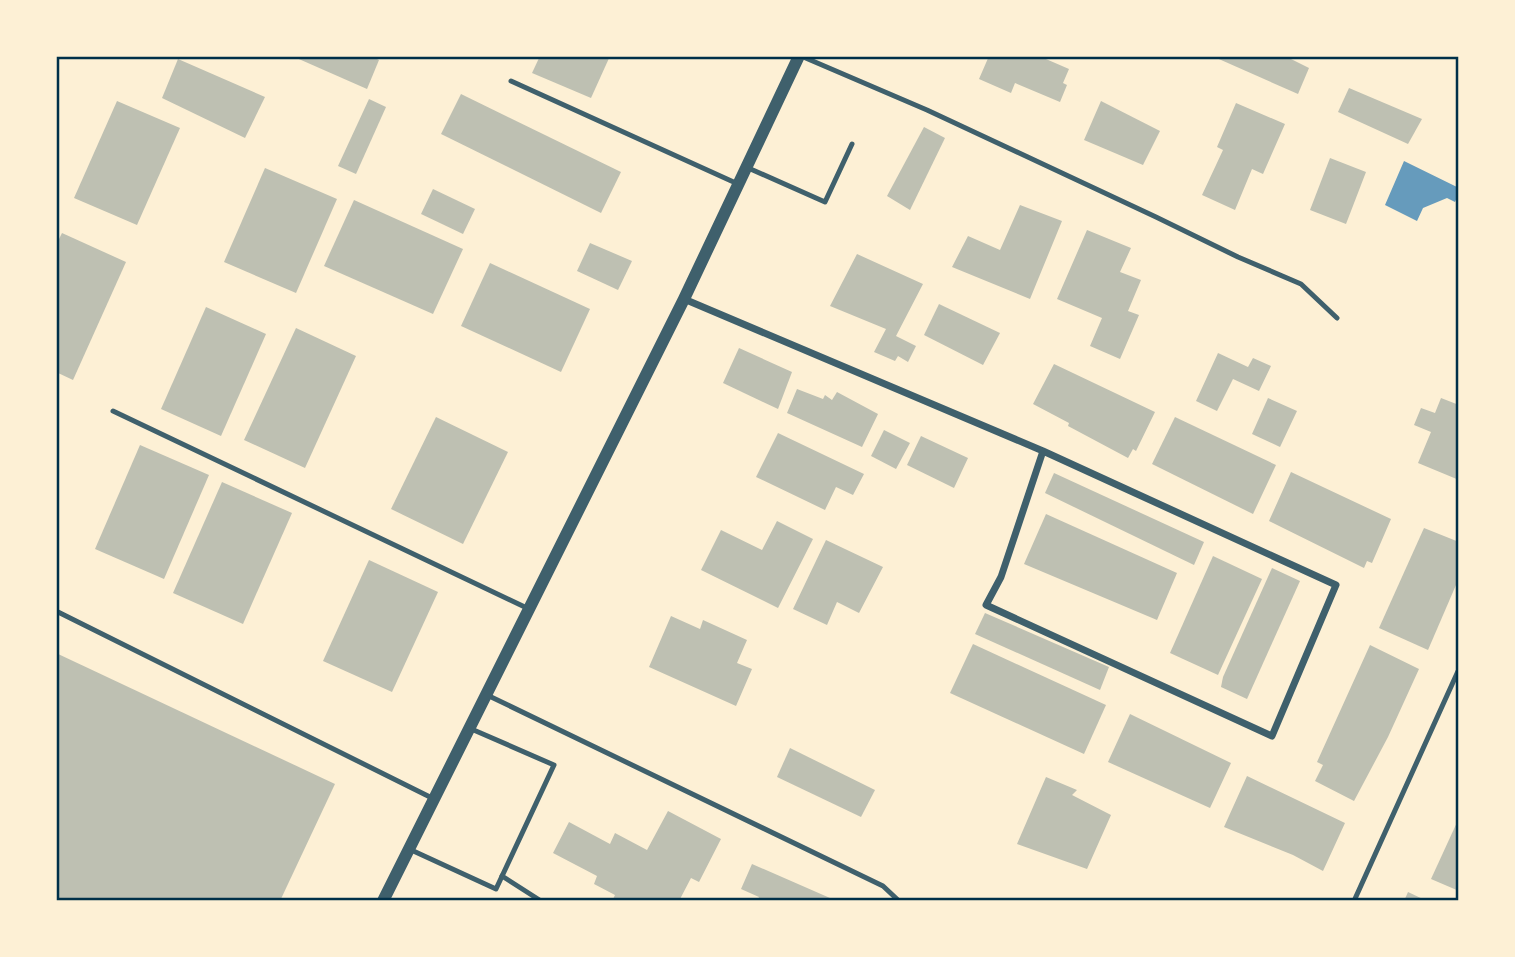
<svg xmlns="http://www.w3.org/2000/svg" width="1515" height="957" font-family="'Noto Sans',sans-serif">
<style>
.water{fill:#669bbc}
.building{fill:#bec0b2}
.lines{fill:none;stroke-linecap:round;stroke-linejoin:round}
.service{stroke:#3f606c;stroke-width:5}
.minor{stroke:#3f606c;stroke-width:7}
.tertiary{stroke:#3f606c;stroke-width:12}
.neatline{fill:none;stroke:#003049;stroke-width:2.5}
</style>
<rect width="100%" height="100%" fill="#fdf0d5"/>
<polygon class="water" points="1404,161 1459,188 1459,193 1455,202 1447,198 1423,208 1417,221 1385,205"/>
<g class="building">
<polygon points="292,56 371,56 379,60 367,89"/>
<polygon points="540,56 610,56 591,98 532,73"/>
<polygon points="989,56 1039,56 1069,69 1063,83 1067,85 1060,102 1015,83 1011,93 979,79"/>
<polygon points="1212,56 1285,56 1309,68 1298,94"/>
<polygon points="178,59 265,97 245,138 162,98"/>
<polygon points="1349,88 1422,119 1408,144 1338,112"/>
<polygon points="461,94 621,172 601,213 441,134"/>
<polygon points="369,99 386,107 356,174 338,166"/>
<polygon points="117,101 180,128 137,225 74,198"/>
<polygon points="1101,101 1160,131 1143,165 1084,140"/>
<polygon points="1236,103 1285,124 1263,174 1252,169 1235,210 1202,195 1223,150 1217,147"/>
<polygon points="924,127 945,138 910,210 887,196"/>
<polygon points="1330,158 1366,172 1346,224 1310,210"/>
<polygon points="265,168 337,199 296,293 224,262"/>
<polygon points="433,189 475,209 463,234 421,214"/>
<polygon points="354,200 463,249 433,314 324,266"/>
<polygon points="1020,205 1062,221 1030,299 952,267 968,236 1000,250"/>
<polygon points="1087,230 1131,248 1120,272 1141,280 1128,311 1139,315 1120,359 1090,346 1102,318 1057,299"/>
<polygon points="62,233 126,262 73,380 56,372 56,245"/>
<polygon points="590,243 632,261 618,290 577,271"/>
<polygon points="857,254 923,284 896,336 916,346 908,362 898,356 895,361 874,352 886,329 830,306"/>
<polygon points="490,263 590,309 561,372 461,326"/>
<polygon points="939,304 1000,333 983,365 924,335"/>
<polygon points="206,307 266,334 221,436 161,409"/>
<polygon points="296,328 356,356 305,468 244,440"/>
<polygon points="739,348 792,372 778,409 723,383"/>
<polygon points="1218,353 1248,367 1253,358 1271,366 1259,391 1233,379 1217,411 1196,401"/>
<polygon points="1054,364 1155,412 1136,451 1133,449 1128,458 1068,426 1069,423 1033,404"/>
<polygon points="797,389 823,399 825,395 832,400 837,392 878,414 862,447 787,413"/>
<polygon points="1268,398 1297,411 1280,447 1252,434"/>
<polygon points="1441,398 1459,405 1459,480 1418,463 1431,432 1414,425 1421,408 1435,413"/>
<polygon points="436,417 508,452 463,544 391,509"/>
<polygon points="1175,417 1276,465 1253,514 1152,464"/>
<polygon points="884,430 910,443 896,469 871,456"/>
<polygon points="778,433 864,474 853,495 836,487 825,510 756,477"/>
<polygon points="921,436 968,458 954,488 907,465"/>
<polygon points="140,445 209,475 164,579 95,549"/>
<polygon points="1291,472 1391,519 1372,563 1367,561 1364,568 1269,521"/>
<polygon points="1054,473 1204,542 1194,565 1045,493"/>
<polygon points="222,482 292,513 243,624 173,593"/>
<polygon points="1046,514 1177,573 1157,620 1024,564"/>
<polygon points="777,521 813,539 778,608 701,570 721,530 762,550"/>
<polygon points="1424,528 1459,542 1459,578 1428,650 1379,628"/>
<polygon points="826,540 883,567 859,613 837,602 827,625 793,609"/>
<polygon points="1213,556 1262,579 1218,675 1170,653"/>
<polygon points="369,560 438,592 392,692 323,661"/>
<polygon points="1272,568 1300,581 1247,699 1221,687 1223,677"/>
<polygon points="985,613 1109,667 1100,690 975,634"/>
<polygon points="671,616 700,629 703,620 747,640 737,663 752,669 736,706 649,667"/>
<polygon points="973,644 1106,705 1084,754 950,693"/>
<polygon points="1370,645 1419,669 1388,737 1354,801 1315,781 1323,765 1317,762"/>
<polygon points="56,653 335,784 280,901 56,901"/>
<polygon points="1130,714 1231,763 1210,808 1108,762"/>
<polygon points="790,748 875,790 861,817 777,777"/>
<polygon points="1247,776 1345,823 1323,871 1293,855 1224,827"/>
<polygon points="1046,777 1077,790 1072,795 1111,815 1087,869 1017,844"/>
<polygon points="668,811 721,839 699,882 691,878 679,901 612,901 615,895 594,884 597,876 553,853 569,822 610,844 615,833 647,850"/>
<polygon points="1459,818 1459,891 1431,879"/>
<polygon points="752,864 830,898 828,901 757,901 759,897 741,889"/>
<polygon points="1408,892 1427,901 1404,901"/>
</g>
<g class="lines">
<g class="service">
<polyline points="801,56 927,110 1156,217 1238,257 1301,284 1337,318"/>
<polyline points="511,81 738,184"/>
<polyline points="746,167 825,202 852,144"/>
<polyline points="113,411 529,609"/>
<polyline points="56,611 434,799"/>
<polyline points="487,695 883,886 899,901"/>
<polyline points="409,849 496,889 554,765 469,728"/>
<polyline points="502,876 541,901"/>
<polyline points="1354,901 1459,669"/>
</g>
<polyline class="minor" points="684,299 1043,451 1336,585 1272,736 986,605 1001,577 1043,451"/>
<polyline class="tertiary" points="383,901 684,299 799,56"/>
</g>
<rect width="1515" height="957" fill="none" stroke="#fdf0d5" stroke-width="116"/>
<rect x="58" y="58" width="1399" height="841" class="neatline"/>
</svg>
